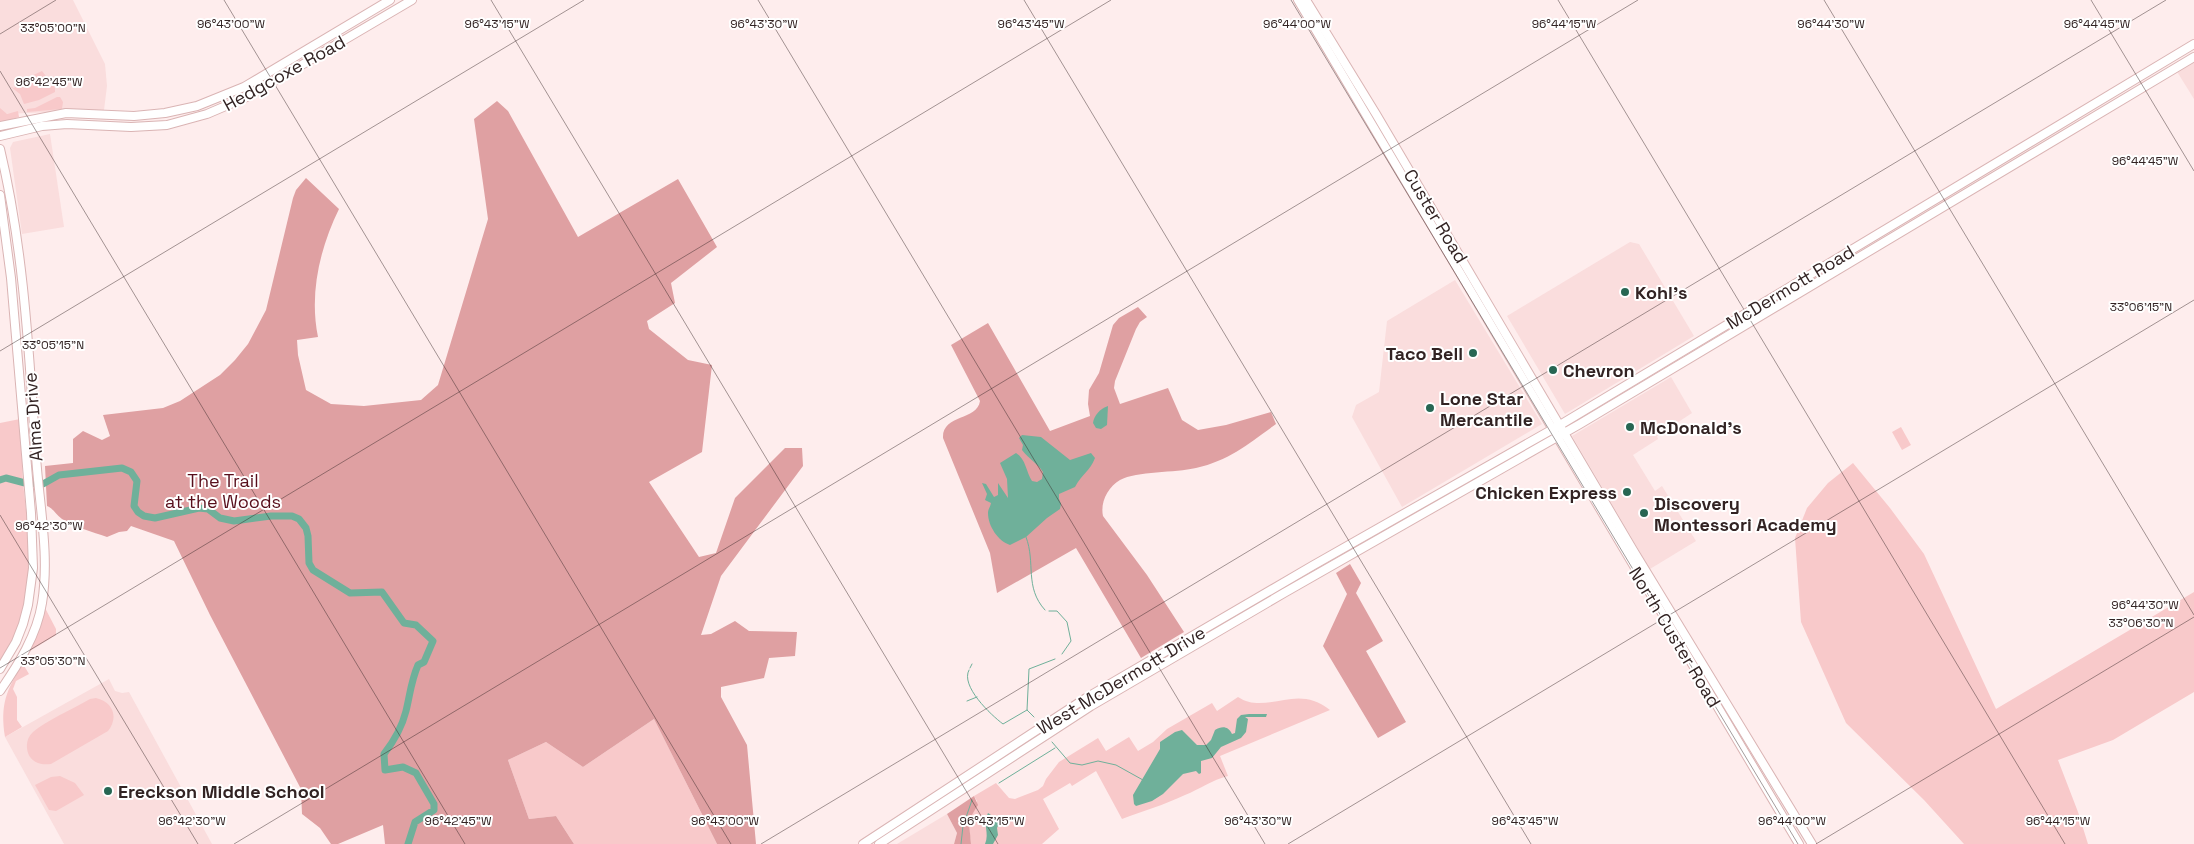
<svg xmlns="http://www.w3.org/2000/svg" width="2194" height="844" font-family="'Space Grotesk',sans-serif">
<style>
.built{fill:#fadddd}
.green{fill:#f8c9ca}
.forest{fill:#dfa0a2}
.water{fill:#6fb09a}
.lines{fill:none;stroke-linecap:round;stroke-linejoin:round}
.stream{stroke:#6fb09a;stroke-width:1}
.river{stroke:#6fb09a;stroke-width:7}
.major-casing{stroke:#dab4b4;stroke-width:10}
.major{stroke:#fff;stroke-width:8}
.ticks{fill:none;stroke:#322323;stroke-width:1;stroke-opacity:0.45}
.poi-dot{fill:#276653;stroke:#fff;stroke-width:2}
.labels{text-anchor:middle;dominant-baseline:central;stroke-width:4;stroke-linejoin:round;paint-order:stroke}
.street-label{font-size:18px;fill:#322323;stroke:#fff}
.poi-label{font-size:18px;font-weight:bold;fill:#322323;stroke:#fff;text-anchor:start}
.park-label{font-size:18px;fill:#580f1c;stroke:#fff}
.ticks-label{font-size:12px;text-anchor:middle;fill:#322323;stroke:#fff;stroke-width:4;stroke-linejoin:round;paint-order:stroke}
</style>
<rect width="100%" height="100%" fill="#feeded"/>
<g class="built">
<polygon points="0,0 73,0 105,64 107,86 104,110 2,114 0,111"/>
<polygon points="2194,60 2194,99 2176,70"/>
<polygon points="50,134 64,227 22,234 10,148 13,142"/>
<polygon points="1630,242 1639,244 1694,336 1565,414 1507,316"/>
<polygon points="1455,280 1542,424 1402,507 1352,417 1356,405 1379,392 1387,321"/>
<polygon points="1671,377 1692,413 1657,436 1658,439 1633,455 1655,491 1662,486 1696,541 1650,569 1572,436"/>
<polygon points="109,679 115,691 122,693 129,692 212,844 64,844 5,737"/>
<polygon points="947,814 957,833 954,844 897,844"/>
</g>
<g class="green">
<polygon points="42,71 55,88 55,92 39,100 24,104 20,94 11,87 14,88 17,85 16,83"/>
<polygon points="57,97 60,97 63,102 62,109 27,112 27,109 35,108"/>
<polygon points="0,108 7,114 18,111 19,117 0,123"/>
<polygon points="20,419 23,483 31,554 28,598 15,638 0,664 0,423"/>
<polygon points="1901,427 1911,445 1902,450 1892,432"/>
<polygon points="1853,463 1890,508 1924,554 1996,709 2194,592 2194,692 2113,740 2058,760 2078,812 2088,844 1964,844 1924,800 1846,723 1801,622 1795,538 1807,508 1828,483"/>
<polygon points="44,606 56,629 56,635 30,651 40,626"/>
<path d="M 23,664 L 29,674 L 16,681 L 13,689 L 17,697 L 17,720 L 22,727 L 5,737 C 0,705 6,690 23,664 Z"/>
<path d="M 1238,697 C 1267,716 1296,682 1330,710 L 1220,756 L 1228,776 C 1212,780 1200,789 1185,795 C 1164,805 1143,811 1122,819 L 1096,771 L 1072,786 L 1070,783 L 1043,799 L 1059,829 L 1042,844 L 971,844 C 971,836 967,827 969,819 C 971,813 976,808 977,801 L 974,796 L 996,783 L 1009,798 L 1015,799 L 1038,790 L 1043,786 L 1046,779 L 1059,762 L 1098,738 L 1106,751 L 1129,737 L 1138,751 L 1153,742 L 1167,729 L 1212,703 L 1217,711 Z"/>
<path d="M 96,698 C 113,702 119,717 108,731 L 51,764 C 43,765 35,764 30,757 C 25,749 26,738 33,732 C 47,720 73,709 90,699 Z"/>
<polygon points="654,719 717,844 574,844 556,816 529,819 508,760 546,742 583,767"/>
<polygon points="60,776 75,783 84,795 56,811 49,810 35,785 51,777"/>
</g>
<g class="forest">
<path d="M 497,101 L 508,111 L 578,237 L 678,179 L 717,247 L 671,283 L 675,303 L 647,321 L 649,329 L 688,360 L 712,365 L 702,452 L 649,482 L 699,557 L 716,553 L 735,498 L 785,448 L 802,448 L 803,466 L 721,576 L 701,635 L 711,634 L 735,621 L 749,631 L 797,632 L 795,656 L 769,658 L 764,678 L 721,687 L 721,697 L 747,745 L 756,844 L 717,844 L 654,719 L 583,767 L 546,742 L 508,760 L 529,819 L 556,816 L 574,844 L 385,844 L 383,825 L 338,844 L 331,844 L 320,828 L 302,814 L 301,789 L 210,615 L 174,541 L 131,526 L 127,531 L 119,532 L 107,537 C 92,532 76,527 62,519 C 56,515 54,509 47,506 L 45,466 L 73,463 L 73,439 L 83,431 L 102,440 L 110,436 L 103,415 L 163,408 L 180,401 L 220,375 L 235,360 L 248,344 L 266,310 L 293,198 L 296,190 L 306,178 L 339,209 C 320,248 309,293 318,337 L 297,340 L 298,355 L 306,390 L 331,404 L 364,406 L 421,400 L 438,385 L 488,219 L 474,119 Z"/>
<path d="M 1138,307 L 1147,317 L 1140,322 L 1136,329 L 1115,381 L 1114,388 L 1120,404 L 1168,388 L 1182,420 L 1198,430 L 1226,425 L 1271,412 L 1276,424 C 1248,444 1230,460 1196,468 C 1175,473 1137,471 1120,480 C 1108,487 1100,502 1103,516 L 1147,575 L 1184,632 L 1141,658 L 1076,548 L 997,593 L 990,553 L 943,438 C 942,414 977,421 980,401 L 951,345 L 988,323 L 1050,431 L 1090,416 L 1088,404 L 1089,390 L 1099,373 L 1113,325 L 1119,318 Z"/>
<polygon points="1350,564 1361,583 1356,593 1383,641 1366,651 1406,722 1378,738 1323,646 1347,594 1336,573"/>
<path d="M 974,796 L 978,805 C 965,825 970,822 971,844 L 954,844 L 957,833 L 947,814 Z"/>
</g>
<g class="water">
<path d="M 1108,406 L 1107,425 L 1101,429 L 1096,428 L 1093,423 C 1094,415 1100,409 1108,406 Z"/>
<path d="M 1022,435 L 1041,437 L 1070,460 L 1091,453 L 1095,458 C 1090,471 1082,474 1075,487 L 1059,494 L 1059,499 L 1061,504 L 1060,509 L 1047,518 L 1026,537 L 1010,545 C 998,541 988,526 988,513 C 988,509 990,508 991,503 L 985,500 L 987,494 L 982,483 L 986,484 L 994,497 L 998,495 L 998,483 L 1008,498 L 1007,479 L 1000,463 L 1016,453 C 1026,459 1026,472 1032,481 L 1037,482 L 1042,479 L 1043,472 C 1037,463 1029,459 1022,450 L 1023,445 L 1019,438 Z"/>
<path d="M 1249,714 L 1267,714 L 1266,717 L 1245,717 L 1248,719 L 1246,732 L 1241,738 L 1221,747 L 1212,758 L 1201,761 L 1201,773 L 1199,774 L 1196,771 L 1183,774 L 1163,794 L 1152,801 L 1136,806 L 1134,804 L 1133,795 L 1160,749 L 1160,742 L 1175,732 L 1182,730 L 1197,745 L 1206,745 L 1211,740 L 1215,730 C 1222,726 1228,726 1232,734 L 1235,733 L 1237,719 L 1241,715 Z"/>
<path d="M 988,813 L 1000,821 L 997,828 L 998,835 L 993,844 L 985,844 C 990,833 982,824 988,813 Z"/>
</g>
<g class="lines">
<g class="stream">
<path d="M 1026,537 C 1036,563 1024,587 1045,610"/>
<polyline points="1049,611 1057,611 1067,622 1071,641 1062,654"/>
<polyline points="970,668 972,664"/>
<path d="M 969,670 C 960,686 991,715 1003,724 L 1027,710"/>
<polyline points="967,701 977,697"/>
<polyline points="1034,717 1027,710 1029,669 1055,659"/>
<polyline points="1052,742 1070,763 1082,765 1098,761 1116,765 1143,780"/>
<polyline points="999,783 1055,748"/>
<polyline points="961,844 963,826 972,800"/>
</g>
<path class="river" d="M 0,480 L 6,478 L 25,483 L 43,484 L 59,475 L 122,468 L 131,472 L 137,481 L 134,506 L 138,512 L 144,516 L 155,518 L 199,508 L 208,509 L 220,518 L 234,521 L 271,516 L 292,516 L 299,519 L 306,528 L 308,536 L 309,563 L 313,570 L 350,593 L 382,592 L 404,623 L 416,625 L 433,641 L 424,662 L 418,665 C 411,681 410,695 406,711 C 402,727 394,741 384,754 L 385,770 L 403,767 L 416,773 L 434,804 L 434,810 L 415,822 L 408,844"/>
<g class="major-casing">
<g id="major">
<polyline points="1298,0 1799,844"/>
<polyline points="1306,0 1376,114 1633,550 1812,844"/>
<polyline points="0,126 66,113 134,116 165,113 197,106 244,87 390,0"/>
<polyline points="0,136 42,126 67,124 131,127 167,125 207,114 249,96 412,0"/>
<path d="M 0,149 C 24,249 29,353 36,456 C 39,504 50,555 42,603 C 37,635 18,665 0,691"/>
<polyline points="0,195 11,278 31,513 33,568 28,605 23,624 16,642 0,669"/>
<polyline points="863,844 1086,698 1312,566 1560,425 2194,44"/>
<polyline points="879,844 1091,706 1284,593 1580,424 2194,57"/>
</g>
</g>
<use href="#major" class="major"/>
</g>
<path class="ticks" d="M 224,0 L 731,844M 491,0 L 998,844M 758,0 L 1265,844M 1024,0 L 1531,844M 1291,0 L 1798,844M 1558,0 L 2065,844M 1824,0 L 2194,615M 2091,0 L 2194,171M 0,34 L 56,0M 0,71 L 465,844M 0,351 L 584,0M 0,515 L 198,844M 0,668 L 1111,0M 234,844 L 1638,0M 761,844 L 2166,0M 1288,844 L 2194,300M 1816,844 L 2194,617"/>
<g class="poi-dot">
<circle cx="1625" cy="292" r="5"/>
<circle cx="1473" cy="353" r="5"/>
<circle cx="1553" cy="370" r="5"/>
<circle cx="1430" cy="408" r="5"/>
<circle cx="1630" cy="427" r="5"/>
<circle cx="1627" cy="492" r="5"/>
<circle cx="1644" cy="513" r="5"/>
<circle cx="108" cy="791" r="5"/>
</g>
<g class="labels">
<g class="street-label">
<text transform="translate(284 73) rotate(-29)">Hedgcoxe Road</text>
<text transform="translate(1436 216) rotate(59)">Custer Road</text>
<text transform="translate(1790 287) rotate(-31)">McDermott Road</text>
<text transform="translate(33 417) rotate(-94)">Alma Drive</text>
<text transform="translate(1675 637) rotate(59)">North Custer Road</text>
<text transform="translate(1121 680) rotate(-31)">West McDermott Drive</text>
</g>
<g class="poi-label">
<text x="1635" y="292">Kohl's</text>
<text x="1463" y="353" text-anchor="end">Taco Bell</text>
<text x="1563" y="370">Chevron</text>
<text x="1440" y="398">Lone Star<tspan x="1440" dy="21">Mercantile</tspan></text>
<text x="1640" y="427">McDonald's</text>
<text x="1617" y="492" text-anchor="end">Chicken Express</text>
<text x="1654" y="503">Discovery<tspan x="1654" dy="21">Montessori Academy</tspan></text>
<text x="118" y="791">Ereckson Middle School</text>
</g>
<g class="park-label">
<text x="223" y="480">The Trail<tspan x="223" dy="21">at the Woods</tspan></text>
</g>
</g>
<g class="ticks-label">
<text x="231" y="28">96°43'00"W</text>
<text x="497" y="28">96°43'15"W</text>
<text x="764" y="28">96°43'30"W</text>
<text x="1297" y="28">96°44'00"W</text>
<text x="1564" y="28">96°44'15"W</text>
<text x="1831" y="28">96°44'30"W</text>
<text x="1031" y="28">96°43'45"W</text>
<text x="2097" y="28">96°44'45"W</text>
<text x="53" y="32">33°05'00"N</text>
<text x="49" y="86">96°42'45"W</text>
<text x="2145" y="165">96°44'45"W</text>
<text x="2141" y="311">33°06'15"N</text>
<text x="53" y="349">33°05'15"N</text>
<text x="49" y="530">96°42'30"W</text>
<text x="2145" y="609">96°44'30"W</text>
<text x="2141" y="627">33°06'30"N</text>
<text x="53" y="665">33°05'30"N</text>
<text x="192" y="825">96°42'30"W</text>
<text x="458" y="825">96°42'45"W</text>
<text x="725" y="825">96°43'00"W</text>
<text x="992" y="825">96°43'15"W</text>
<text x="1258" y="825">96°43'30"W</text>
<text x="1525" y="825">96°43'45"W</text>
<text x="1792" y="825">96°44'00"W</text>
<text x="2058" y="825">96°44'15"W</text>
</g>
</svg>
